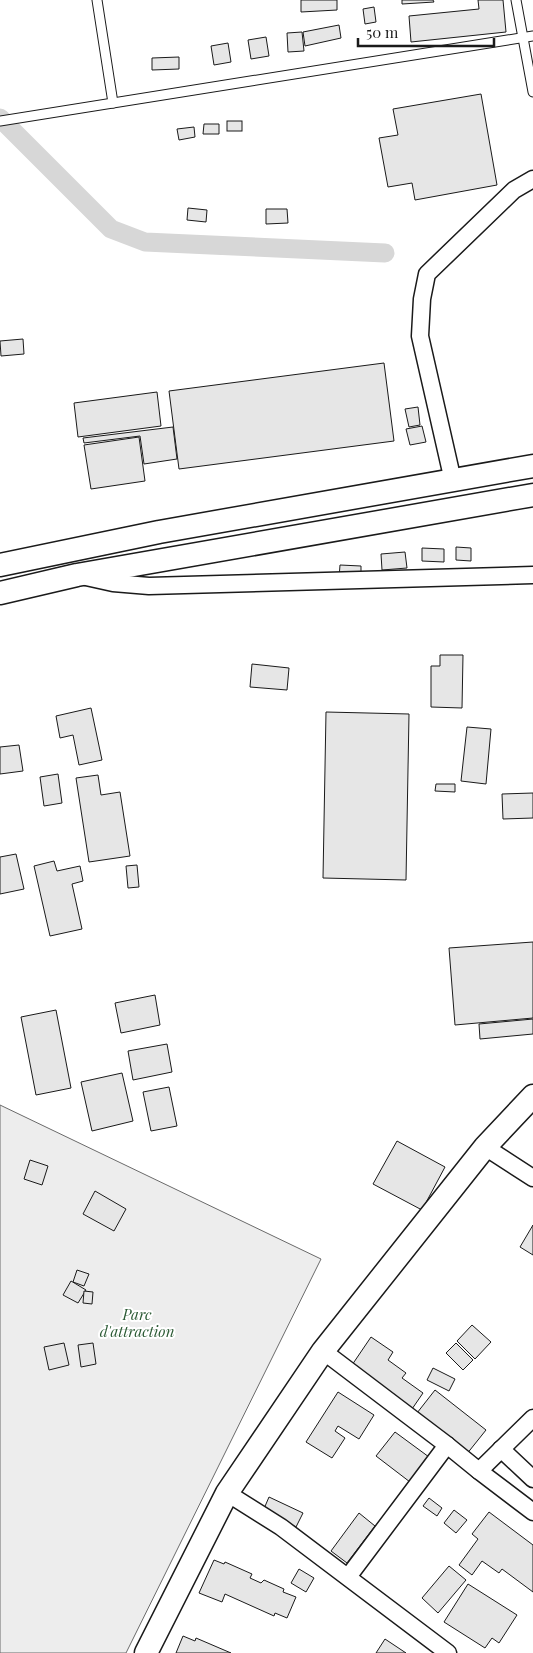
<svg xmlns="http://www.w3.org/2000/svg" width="533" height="1653" font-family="'Playfair Display',serif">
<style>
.built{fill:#ededed;stroke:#6a6a6a}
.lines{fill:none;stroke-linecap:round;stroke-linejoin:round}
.canal{stroke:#d7d7d7;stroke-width:19}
.building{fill:#e6e6e6;stroke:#1a1a1a}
.lane-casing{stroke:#1a1a1a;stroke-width:11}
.street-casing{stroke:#1a1a1a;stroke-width:19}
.secondary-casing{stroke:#1a1a1a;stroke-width:25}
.lane{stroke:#fff;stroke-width:9}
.street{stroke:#fff;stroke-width:16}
.secondary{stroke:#fff;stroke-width:22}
.labels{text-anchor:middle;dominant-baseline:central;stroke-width:4;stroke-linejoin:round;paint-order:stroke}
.park-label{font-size:15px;font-style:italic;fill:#2b5a34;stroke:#fff}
</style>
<rect width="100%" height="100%" fill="#fff"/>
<polygon class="built" points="0,1105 321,1259 126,1653 0,1653"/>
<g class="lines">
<polyline class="canal" points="0,118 111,229 145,242 385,253"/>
</g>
<g class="building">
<polygon points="301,0 337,0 337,10 301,12"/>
<polygon points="402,0 433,0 434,2 402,4"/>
<polygon points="478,0 503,0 506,32 411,42 409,16 479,9"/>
<polygon points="374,7 376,22 365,24 363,9"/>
<polygon points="339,25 341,38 305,46 303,32"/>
<polygon points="302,32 304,51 288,52 287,33"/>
<polygon points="266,37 269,56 251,59 248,40"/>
<polygon points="228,43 231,62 214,65 211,46"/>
<polygon points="179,57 179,69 152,70 152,58"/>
<polygon points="481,94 497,185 415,200 412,183 388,187 379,138 398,135 393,109"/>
<rect x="227" y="121" width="15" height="10"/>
<polygon points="204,124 219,124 219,134 203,134"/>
<polygon points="194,127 195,137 179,140 177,129"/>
<polygon points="188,208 207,210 206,222 187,220"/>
<polygon points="266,209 287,209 288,223 266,224"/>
<polygon points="23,339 24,354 1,356 0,341"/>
<polygon points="384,363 394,441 179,469 169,391"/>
<polygon points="157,392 161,426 78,437 74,403"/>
<polygon points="418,407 420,425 409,427 405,409"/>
<polygon points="422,426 426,442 410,445 406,429"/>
<polygon points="173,427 177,459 144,464 140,436 84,443 83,438"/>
<polygon points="139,437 145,481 91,489 84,445"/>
<polygon points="456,547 471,548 471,561 456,560"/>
<polygon points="422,548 444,549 444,562 422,561"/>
<polygon points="405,552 407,568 382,570 381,554"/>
<polygon points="340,565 361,566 361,578 339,578"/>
<polygon points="440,655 463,655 462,708 431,707 431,666 440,666"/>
<polygon points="252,664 289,668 287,690 250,687"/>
<polygon points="91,708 102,760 79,765 73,735 60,738 56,716"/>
<polygon points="326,712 409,714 406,880 323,878"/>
<polygon points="467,727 491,729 486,784 461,781"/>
<polygon points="19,745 23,771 0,774 0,747"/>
<polygon points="58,774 62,803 44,806 40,777"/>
<polygon points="98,775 101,795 120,792 130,856 89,862 76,778"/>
<polygon points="436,784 455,784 455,792 435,791"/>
<polygon points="533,793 533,818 503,819 502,794"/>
<polygon points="16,854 24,889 0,894 0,857"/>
<polygon points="54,861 57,871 80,866 83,881 72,884 82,929 50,936 34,866"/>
<polygon points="137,865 139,887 128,888 126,866"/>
<polygon points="533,942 533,1018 455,1025 449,948"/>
<polygon points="155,995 160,1025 121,1033 115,1003"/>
<polygon points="56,1010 71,1088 36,1095 21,1017"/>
<polygon points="533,1019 533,1034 480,1039 479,1024"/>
<polygon points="167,1044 172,1072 133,1080 128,1051"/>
<polygon points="122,1073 133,1121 92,1131 81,1082"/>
<polygon points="169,1087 177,1126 151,1131 143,1092"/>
<polygon points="397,1141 445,1167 422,1210 373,1184"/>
<polygon points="30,1160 48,1166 42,1185 24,1179"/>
<polygon points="95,1191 126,1209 114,1231 83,1214"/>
<polygon points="533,1225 533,1255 520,1247"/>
<polygon points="77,1270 89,1274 84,1286 73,1282"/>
<polygon points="71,1281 86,1290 78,1303 63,1295"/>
<polygon points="84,1291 93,1292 92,1304 83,1303"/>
<polygon points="472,1325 491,1342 475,1359 457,1341"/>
<polygon points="371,1337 393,1352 388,1360 406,1373 402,1378 423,1393 412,1409 352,1365"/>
<polygon points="64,1343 69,1365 49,1370 44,1347"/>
<polygon points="93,1343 96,1364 81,1367 78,1345"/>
<polygon points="456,1343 473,1360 463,1370 446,1353"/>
<polygon points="433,1368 455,1379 449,1391 427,1380"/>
<polygon points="435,1390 486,1430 466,1455 417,1413"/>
<polygon points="338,1392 374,1415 359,1439 338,1426 335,1431 345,1438 332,1458 306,1442"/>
<polygon points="395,1432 429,1457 410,1482 376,1456"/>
<polygon points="269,1497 303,1513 296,1527 263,1511"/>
<polygon points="429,1498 442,1508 437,1516 423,1506"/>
<polygon points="454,1510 467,1520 456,1533 444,1523"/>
<polygon points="489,1512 533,1545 533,1592 502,1569 499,1573 482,1561 472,1575 459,1565 478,1539 472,1534"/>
<polygon points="359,1513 375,1526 347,1563 331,1551"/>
<polygon points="214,1560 224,1564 225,1562 252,1574 250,1578 261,1583 264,1580 284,1589 283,1592 296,1597 287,1618 275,1613 274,1616 225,1594 222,1602 199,1593"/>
<polygon points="449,1566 466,1580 438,1613 422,1598"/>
<polygon points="299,1569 314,1578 306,1592 291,1583"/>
<polygon points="468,1584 517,1615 499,1643 492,1638 485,1648 444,1622"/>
<polygon points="183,1636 195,1641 196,1638 231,1653 176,1653"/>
<polygon points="385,1639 406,1653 376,1653"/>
</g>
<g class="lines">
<g class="lane-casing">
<g id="lane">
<polyline points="97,0 113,103"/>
<polyline points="516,0 533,92"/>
<polyline points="0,121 533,36"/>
</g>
</g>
<g class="street-casing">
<g id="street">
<polyline points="453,481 420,336 422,299 427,274 514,190 533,179"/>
<polyline points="86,577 113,583 149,586 533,575"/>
<polyline points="485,1147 533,1178"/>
<polyline points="323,1351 447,1445"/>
<polyline points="501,1449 533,1479"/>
<polyline points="479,1471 533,1512"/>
<polyline points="227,1493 281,1527 448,1653"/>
<polyline points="348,1577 447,1445 479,1471 533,1418"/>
</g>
</g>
<g class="secondary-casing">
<g id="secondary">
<polyline points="0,565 159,532 533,466"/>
<polyline points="0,593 77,575 533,495"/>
<polyline points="146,1653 227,1493 323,1351 485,1147 533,1096"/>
</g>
</g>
<use href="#lane" class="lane"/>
<use href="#street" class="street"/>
<use href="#secondary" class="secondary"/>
</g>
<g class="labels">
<g class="park-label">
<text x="137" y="1314">Parc<tspan x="137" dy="17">d'attraction</tspan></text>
</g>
</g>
<path d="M358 38v8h136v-8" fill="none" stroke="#1a1a1a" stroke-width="2.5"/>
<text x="366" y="38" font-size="15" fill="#1a1a1a" stroke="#ffffff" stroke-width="4" paint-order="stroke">50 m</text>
</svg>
